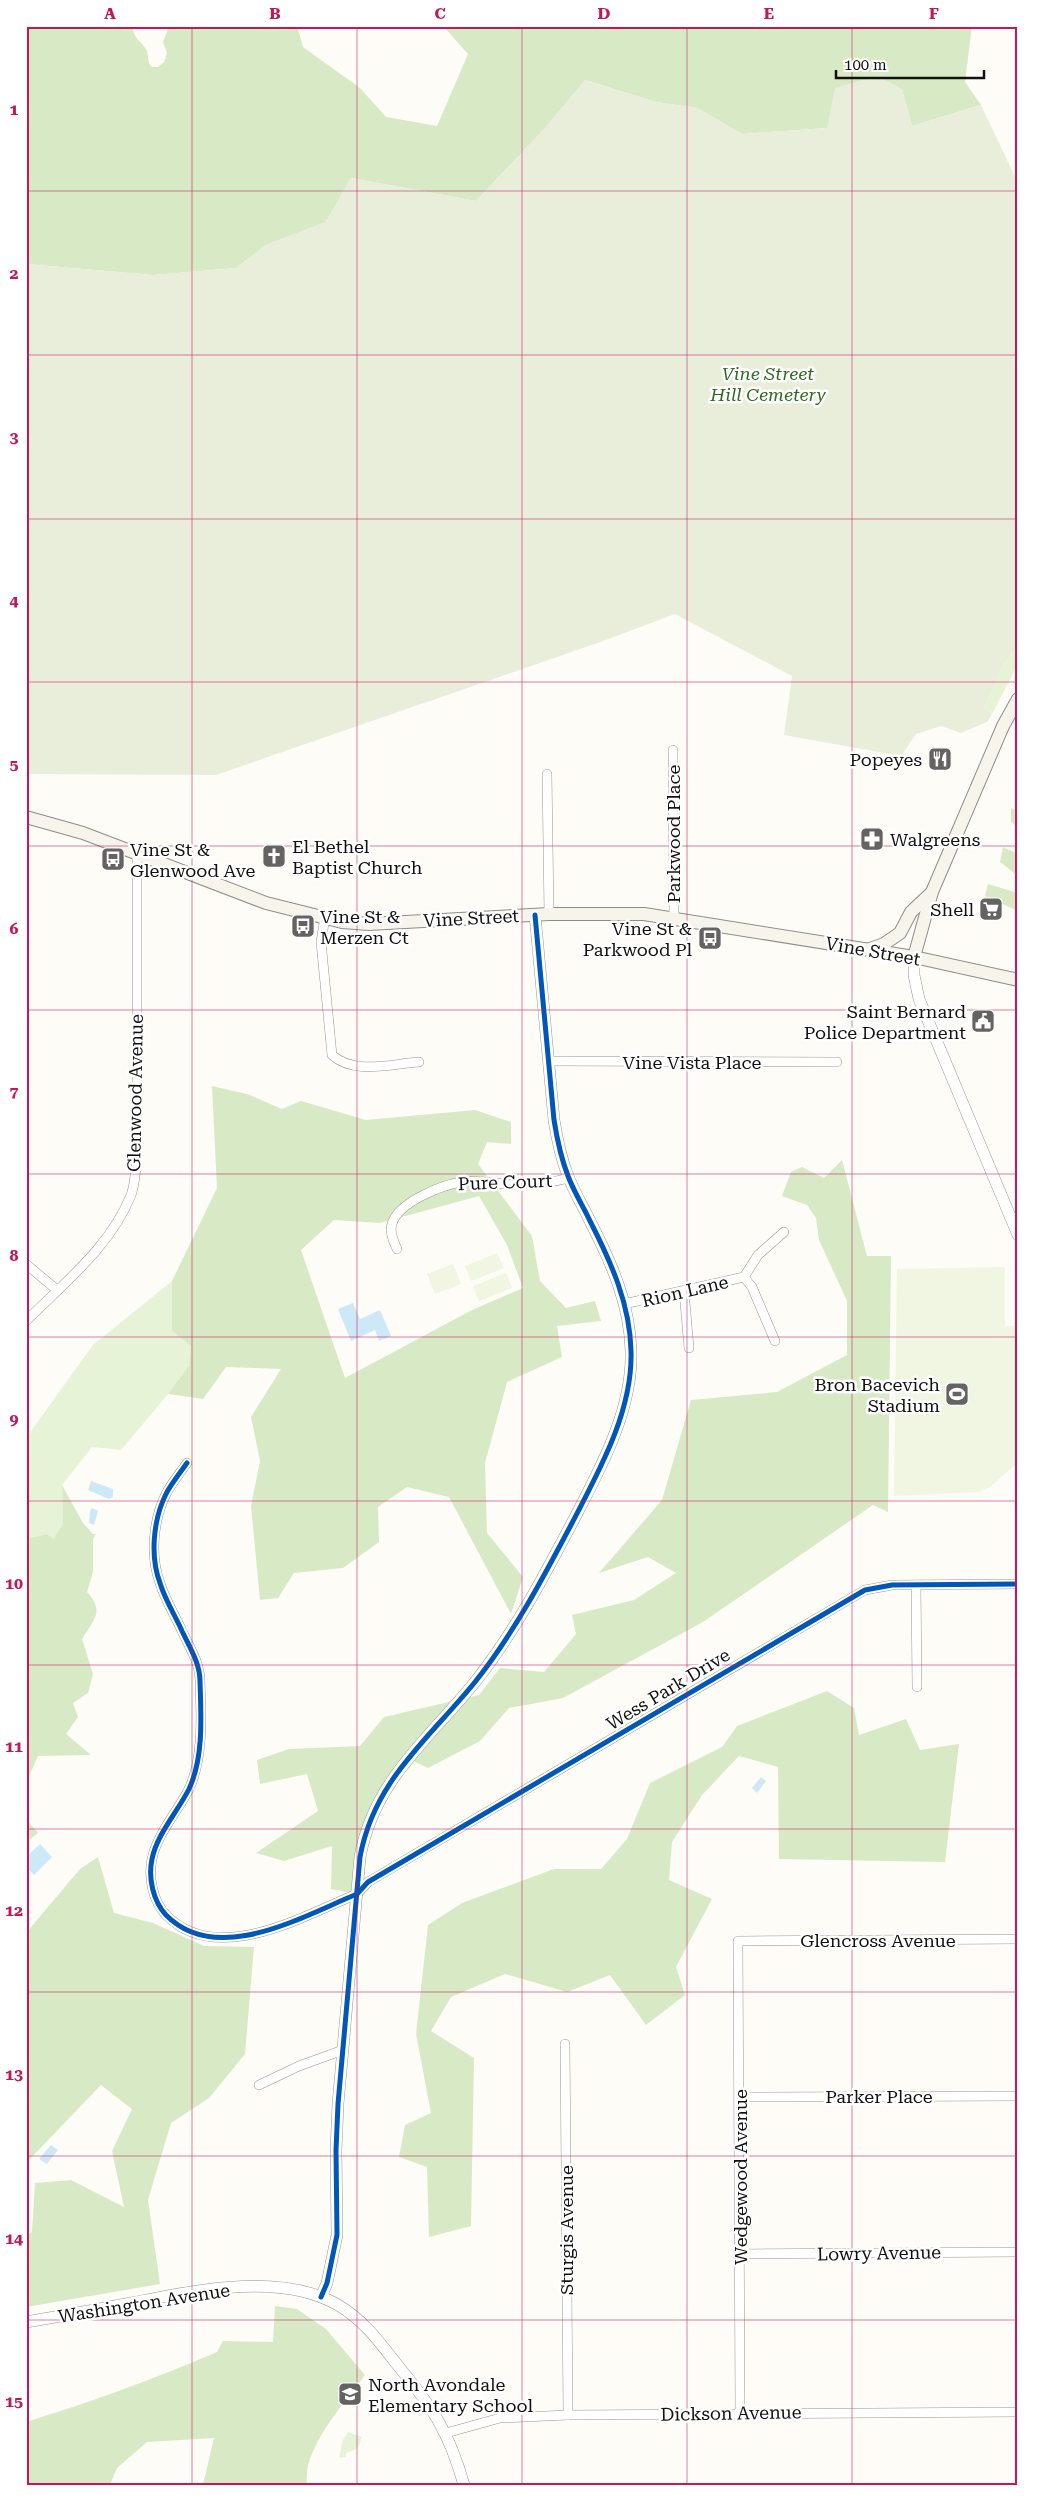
<svg xmlns="http://www.w3.org/2000/svg" width="1044" height="2511" font-family="'Roboto Serif',serif">
<style>
.green{fill:#e7f3d7}
.forest{fill:#d8eac5;fill-rule:evenodd}
.cemetery{fill:#e9eedb}
.pitch{fill:#f0f6e1}
.water{fill:#cde8f7}
.lines{fill:none;stroke-linecap:round;stroke-linejoin:round}
.minor-casing{stroke:#979795;stroke-width:10}
.tertiary-casing{stroke:#979795;stroke-width:12}
.secondary-casing{stroke:#8e8d8b;stroke-width:14}
.minor{stroke:#fffffe;stroke-width:9}
.tertiary{stroke:#fffffe;stroke-width:11}
.secondary{stroke:#f6f4eb;stroke-width:12}
.cycleway-casing{stroke:#fff;stroke-width:8}
.cycleway{stroke:#0057b8;stroke-width:5}
.grid{fill:none;stroke:#c2185b;stroke-width:1;stroke-opacity:0.55}
.labels{text-anchor:middle;dominant-baseline:central;stroke-width:5;stroke-linejoin:round;paint-order:stroke}
.park-label{font-size:18px;font-style:italic;fill:#2f6b1f;stroke:#fff}
.poi-label{font-size:18px;fill:#111;stroke:#fff;text-anchor:end}
.street-label{font-size:18px;fill:#111;stroke:#fff}
.neatline{fill:none;stroke:#c2185b;stroke-width:2}
.grid-label{font-size:16px;text-anchor:middle;font-weight:bold;fill:#c2185b}
</style>
<rect width="100%" height="100%" fill="#fdfcf7"/>
<g class="green">
<polygon points="1018,647 1018,664 992,714 984,708 1005,662"/>
<polygon points="172,1281 172,1331 191,1346 189,1365 168,1394 121,1450 92,1447 62,1485 63,1524 53,1539 47,1534 26,1539 26,1438 93,1345"/>
<path d="M 348,2432 L 362,2437 C 358,2449 358,2449 346,2453 L 346,2457 L 339,2458 L 343,2440 Z"/>
</g>
<g class="forest">
<path d="M 26,26 L 132,26 C 135,41 141,40 147,51 C 149,58 147,62 152,67 L 158,67 L 164,62 L 167,53 L 163,42 L 169,26 L 297,26 L 303,47 L 360,88 L 386,117 L 437,126 L 468,54 L 443,26 L 972,26 L 965,82 L 981,105 L 912,126 L 902,89 L 827,128 L 742,134 L 697,108 L 656,102 L 585,80 L 548,125 L 476,201 L 351,178 L 326,222 L 266,245 L 236,268 L 153,275 L 26,264 Z"/>
<polygon points="1011,808 1018,810 1018,827 1011,822"/>
<polygon points="1003,847 1018,854 1018,881 1014,873 1000,862"/>
<polygon points="988,884 1018,893 1018,911 985,896"/>
<path d="M 212,1086 L 247,1094 L 282,1109 L 301,1101 L 366,1120 L 475,1110 L 511,1122 L 511,1144 L 487,1142 L 478,1164 L 532,1236 L 540,1281 L 566,1308 L 595,1301 L 601,1321 L 557,1326 L 562,1357 L 507,1382 L 485,1463 L 487,1533 L 523,1577 L 511,1614 L 449,1497 L 407,1487 L 378,1507 L 379,1542 L 343,1568 L 294,1573 L 278,1598 L 260,1600 L 251,1506 L 260,1461 L 251,1417 L 281,1369 L 226,1367 L 203,1399 L 168,1394 L 189,1365 L 191,1346 L 172,1331 L 172,1281 L 217,1188 ZM 479,1196 L 507,1245 L 523,1288 L 472,1310 L 345,1378 L 301,1250 L 334,1220 L 380,1223 Z"/>
<polygon points="842,1160 867,1256 891,1256 888,1512 873,1505 703,1622 563,1698 509,1708 480,1741 428,1768 407,1758 376,1803 357,1894 331,1889 332,1846 284,1861 256,1853 318,1811 307,1774 260,1784 257,1760 289,1749 360,1746 384,1717 479,1695 500,1668 544,1672 576,1634 572,1615 634,1600 676,1573 648,1557 599,1573 662,1500 691,1400 777,1392 847,1355 847,1301 819,1240 816,1218 807,1205 782,1196 791,1172 802,1167 824,1178"/>
<path d="M 62,1485 L 83,1523 L 93,1534 L 96,1534 L 93,1539 L 93,1572 L 87,1592 C 105,1612 94,1619 82,1639 L 93,1674 L 88,1693 L 73,1703 L 78,1717 L 66,1734 L 91,1755 L 38,1756 L 26,1783 L 26,1539 L 47,1534 L 53,1539 L 63,1524 Z"/>
<polygon points="827,1691 854,1708 859,1735 906,1719 920,1750 959,1744 945,1862 779,1859 778,1767 739,1756 702,1795 672,1842 669,1880 712,1899 676,1967 685,1995 646,2025 610,1975 567,1992 505,1974 451,1997 431,2031 474,2058 471,2226 429,2237 427,2167 399,2157 405,2125 431,2113 416,2034 428,1925 462,1903 554,1869 601,1869 627,1839 650,1783 722,1747 737,1726"/>
<polygon points="26,1819 38,1833 26,1842"/>
<polygon points="98,1857 114,1913 153,1923 204,1946 254,1947 245,2054 209,2098 171,2123 148,2200 160,2284 26,2307 26,2236 32,2232 35,2183 71,2180 124,2207 112,2151 132,2109 101,2085 26,2163 26,1933 80,1869"/>
<path d="M 275,2306 L 297,2309 L 326,2329 L 365,2375 C 345,2403 302,2448 307,2485 L 203,2485 L 214,2438 L 147,2442 L 117,2468 L 110,2485 L 26,2485 L 26,2422 C 91,2402 154,2379 217,2352 L 223,2341 L 273,2342 Z"/>
</g>
<polygon class="cemetery" points="878,76 902,89 912,126 981,105 1018,183 1018,647 1005,662 984,708 992,714 987,722 961,733 941,726 916,734 901,756 784,735 792,676 675,614 603,641 216,775 26,774 26,264 153,275 236,268 266,245 326,222 351,178 476,201 548,125 585,80 656,102 697,108 742,134 827,128 835,88"/>
<g class="pitch">
<polygon points="497,1253 504,1268 471,1281 465,1266"/>
<polygon points="453,1264 461,1284 435,1294 427,1274"/>
<polygon points="1005,1267 1005,1326 1018,1326 1018,1462 990,1487 979,1492 894,1496 897,1269"/>
<polygon points="506,1273 512,1288 479,1301 473,1286"/>
</g>
<g class="water">
<polygon points="353,1303 360,1319 380,1310 391,1336 379,1341 375,1330 351,1341 338,1309"/>
<polygon points="91,1481 113,1489 113,1497 109,1499 88,1490"/>
<polygon points="92,1508 98,1511 94,1525 89,1523 90,1511"/>
<polygon points="761,1777 766,1781 757,1793 752,1788"/>
<polygon points="40,1844 52,1857 34,1875 26,1867 26,1857"/>
<polygon points="51,2145 58,2150 47,2164 39,2159"/>
</g>
<g class="lines">
<g class="minor-casing">
<g id="minor">
<polyline points="673,750 674,918"/>
<polyline points="547,774 549,914"/>
<path d="M 325,917 L 321,942 L 332,1055 C 354,1075 391,1064 419,1062"/>
<polyline points="548,1061 837,1062"/>
<path d="M 397,1249 C 394,1242 389,1232 392,1224 C 398,1202 442,1185 462,1182 C 479,1180 495,1184 512,1184 C 531,1185 550,1183 569,1178"/>
<polyline points="26,1264 57,1290"/>
<polyline points="744,1277 752,1287 775,1341"/>
<polyline points="684,1291 689,1348"/>
<polyline points="624,1304 744,1277 758,1255 784,1232"/>
<path d="M 26,1321 C 64,1283 111,1246 131,1195 C 135,1185 135,1172 137,1161 L 137,855"/>
<path d="M 187,1463 C 180,1473 171,1484 166,1494 C 153,1520 150,1557 160,1583 C 165,1600 175,1615 182,1631 C 189,1646 200,1663 200,1681 C 201,1715 204,1757 189,1789 C 178,1811 157,1834 152,1859 C 148,1878 153,1901 166,1915 C 217,1967 303,1916 357,1894 L 368,1882 L 865,1590 L 892,1585 L 1018,1584"/>
<polyline points="916,1585 917,1687"/>
<polyline points="565,2044 568,2415"/>
<polyline points="259,2085 299,2066 343,2050"/>
<polyline points="740,2097 1018,2096"/>
<polyline points="741,2254 1018,2252"/>
<polyline points="740,2412 738,1941 1018,1939"/>
<polyline points="446,2433 500,2418 568,2415 1018,2412"/>
</g>
</g>
<g class="tertiary-casing">
<g id="tertiary">
<polyline points="914,957 914,975 919,999 1018,1235"/>
<path d="M 321,2297 L 327,2283 L 337,2235 L 336,2150 L 338,2104 L 360,1857 C 374,1780 429,1739 475,1682 C 514,1633 543,1578 572,1523 C 599,1471 633,1411 631,1351 C 630,1304 611,1262 590,1221 C 583,1206 574,1192 568,1176 C 561,1158 557,1139 554,1120 L 535,915"/>
<path d="M 26,2322 C 61,2316 96,2310 131,2303 C 193,2291 280,2271 338,2305 C 364,2320 381,2344 399,2367 C 433,2408 449,2432 464,2485"/>
</g>
</g>
<g class="secondary-casing">
<g id="secondary">
<polyline points="26,817 83,833 266,903 342,922 369,924 549,914 644,914 914,957 1018,980"/>
<polyline points="870,949 884,944 900,933 911,912 930,894"/>
<polyline points="914,957 932,892 1003,726 1018,699"/>
</g>
</g>
<use href="#minor" class="minor"/>
<use href="#tertiary" class="tertiary"/>
<use href="#secondary" class="secondary"/>
<g class="cycleway-casing">
<g id="cycleway">
<path d="M 187,1463 C 180,1473 171,1484 166,1494 C 153,1520 150,1557 160,1583 C 165,1600 175,1615 182,1631 C 189,1646 200,1663 200,1681 C 201,1715 204,1757 189,1789 C 178,1811 157,1834 152,1859 C 148,1878 153,1901 166,1915 C 217,1967 303,1916 357,1894 L 368,1882 L 865,1590 L 892,1585 L 1018,1584"/>
<path d="M 321,2297 L 327,2283 L 337,2235 L 336,2150 L 338,2104 L 360,1857 C 374,1780 429,1739 475,1682 C 514,1633 543,1578 572,1523 C 599,1471 633,1411 631,1351 C 630,1304 611,1262 590,1221 C 583,1206 574,1192 568,1176 C 561,1158 557,1139 554,1120 L 535,915"/>
</g>
</g>
<use href="#cycleway" class="cycleway"/>
</g>
<path class="grid" d="M 192,26 L 192,2485M 357,26 L 357,2485M 522,26 L 522,2485M 687,26 L 687,2485M 852,26 L 852,2485M 26,191 L 1018,191M 26,355 L 1018,355M 26,519 L 1018,519M 26,682 L 1018,682M 26,846 L 1018,846M 26,1010 L 1018,1010M 26,1174 L 1018,1174M 26,1337 L 1018,1337M 26,1501 L 1018,1501M 26,1665 L 1018,1665M 26,1829 L 1018,1829M 26,1992 L 1018,1992M 26,2156 L 1018,2156M 26,2320 L 1018,2320"/>
<defs>
<g id="restaurant-square" transform="scale(1.25)"><rect x="-9" y="-9" width="18" height="18" rx="4" fill="#646362" stroke="#fff"/><path d="M-5-6h1v4h1v-4h1v4h1v-4h1v5L-1.5 .5V6h-2V.5L-5-1ZM5-6V6H3V1.5H1.5Q1.5-4 5-6Z" fill="#fff"/></g>
<g id="pharmacy-square" transform="scale(1.25)"><rect x="-9" y="-9" width="18" height="18" rx="4" fill="#646362" stroke="#fff"/><path d="M-2-6h4v4h4v4h-4v4h-4v-4h-4v-4h4Z" fill="#fff"/></g>
<g id="church-square" transform="scale(1.25)"><rect x="-9" y="-9" width="18" height="18" rx="4" fill="#646362" stroke="#fff"/><path d="M-1.2-6h2.4v3.5h3.3v2.4h-3.3V6h-2.4V-.1h-3.3v-2.4h3.3Z" fill="#fff"/></g>
<g id="bus-square" transform="scale(1.25)"><rect x="-9" y="-9" width="18" height="18" rx="4" fill="#646362" stroke="#fff"/><path d="M-5-6H5V4H4V6H2V4H-2V6H-4V4H-5ZM-3.5-4V0h7V-4ZM-3.5 1.2v1.5H-2V1.2ZM2 1.2v1.5H3.5V1.2Z" fill="#fff"/></g>
<g id="supermarket-square" transform="scale(1.25)"><rect x="-9" y="-9" width="18" height="18" rx="4" fill="#646362" stroke="#fff"/><path d="M-6-5.5h2.5l.6 2H6L4.5 2H-2.5L-4.4-4H-6ZM-1.5 3.2a1.3 1.3 0 1 0 .1 0ZM3 3.2a1.3 1.3 0 1 0 .1 0Z" fill="#fff"/></g>
<g id="civic-square" transform="scale(1.25)"><rect x="-9" y="-9" width="18" height="18" rx="4" fill="#646362" stroke="#fff"/><path d="M-.6-6.5H3V-4.5H.6V-3L4-1V1h2V6H-6V1h2V-1L-.6-3ZM-1.2 2.5V6h2.4V2.5Z" fill="#fff"/></g>
<g id="stadium-square" transform="scale(1.25)"><rect x="-9" y="-9" width="18" height="18" rx="4" fill="#646362" stroke="#fff"/><path d="M0-5a6.5 5 0 1 0 0 10a6.5 5 0 1 0 0-10ZM-3.5-1.8h7v3.6h-7Z" fill="#fff"/></g>
<g id="school-square" transform="scale(1.25)"><rect x="-9" y="-9" width="18" height="18" rx="4" fill="#646362" stroke="#fff"/><path d="M0-5L7-2L0 1L-7-2ZM-4 1L0 2.5L4 1V4Q0 6-4 4Z" fill="#fff"/></g>
</defs>
<g fill-rule="evenodd">
<use href="#restaurant-square" x="940" y="759"/>
<use href="#pharmacy-square" x="872" y="839"/>
<use href="#church-square" x="274" y="856"/>
<use href="#bus-square" x="113" y="859"/>
<use href="#supermarket-square" x="991" y="909"/>
<use href="#bus-square" x="303" y="926"/>
<use href="#bus-square" x="710" y="938"/>
<use href="#civic-square" x="983" y="1021"/>
<use href="#stadium-square" x="957" y="1394"/>
<use href="#school-square" x="350" y="2394"/>
</g>
<g class="labels">
<g class="park-label">
<text x="768" y="373">Vine Street<tspan x="768" dy="21">Hill Cemetery</tspan></text>
</g>
<g class="poi-label">
<text x="922" y="759">Popeyes</text>
<text x="890" y="839" text-anchor="start">Walgreens</text>
<text x="292" y="846" text-anchor="start">El Bethel<tspan x="292" dy="21">Baptist Church</tspan></text>
<text x="130" y="849" text-anchor="start">Vine St &amp;<tspan x="130" dy="21">Glenwood Ave</tspan></text>
<text x="974" y="909">Shell</text>
<text x="320" y="916" text-anchor="start">Vine St &amp;<tspan x="320" dy="21">Merzen Ct</tspan></text>
<text x="692" y="928">Vine St &amp;<tspan x="692" dy="21">Parkwood Pl</tspan></text>
<text x="966" y="1011">Saint Bernard<tspan x="966" dy="21">Police Department</tspan></text>
<text x="940" y="1384">Bron Bacevich<tspan x="940" dy="21">Stadium</tspan></text>
<text x="368" y="2384" text-anchor="start">North Avondale<tspan x="368" dy="21">Elementary School</tspan></text>
</g>
<g class="street-label">
<text transform="translate(673 834) rotate(-90)">Parkwood Place</text>
<text transform="translate(471 918) rotate(-3)">Vine Street</text>
<text transform="translate(873 951) rotate(10)">Vine Street</text>
<text x="692" y="1062">Vine Vista Place</text>
<text transform="translate(135 1093) rotate(-89)">Glenwood Avenue</text>
<text transform="translate(505 1182) rotate(-2)">Pure Court</text>
<text transform="translate(685 1291) rotate(-13)">Rion Lane</text>
<text transform="translate(668 1689) rotate(-31)">Wess Park Drive</text>
<text x="878" y="1940">Glencross Avenue</text>
<text x="879" y="2096">Parker Place</text>
<text transform="translate(740 2177) rotate(-90)">Wedgewood Avenue</text>
<text transform="translate(566 2230) rotate(-90)">Sturgis Avenue</text>
<text transform="translate(879 2253) rotate(-1)">Lowry Avenue</text>
<text transform="translate(144 2303) rotate(-9)">Washington Avenue</text>
<text transform="translate(731 2413) rotate(-1)">Dickson Avenue</text>
</g>
</g>
<rect width="1044" height="2511" fill="none" stroke="#ffffff" stroke-width="55"/>
<path d="M836 70v8h148v-8" fill="none" stroke="#111111" stroke-width="2.5"/>
<text x="844" y="70" font-size="15" fill="#111111" stroke="#ffffff" stroke-width="4" paint-order="stroke">100 m</text>
<rect x="28" y="28" width="988" height="2456" class="neatline"/>
<g class="grid-label">
<text x="110" y="19">A</text>
<text x="275" y="19">B</text>
<text x="440" y="19">C</text>
<text x="604" y="19">D</text>
<text x="769" y="19">E</text>
<text x="934" y="19">F</text>
<text x="14" y="115">1</text>
<text x="14" y="279">2</text>
<text x="14" y="443">3</text>
<text x="14" y="606">4</text>
<text x="14" y="770">5</text>
<text x="14" y="934">6</text>
<text x="14" y="1097">7</text>
<text x="14" y="1261">8</text>
<text x="14" y="1425">9</text>
<text x="14" y="1589">10</text>
<text x="14" y="1752">11</text>
<text x="14" y="1916">12</text>
<text x="14" y="2080">13</text>
<text x="14" y="2244">14</text>
<text x="14" y="2407">15</text>
</g>
</svg>
